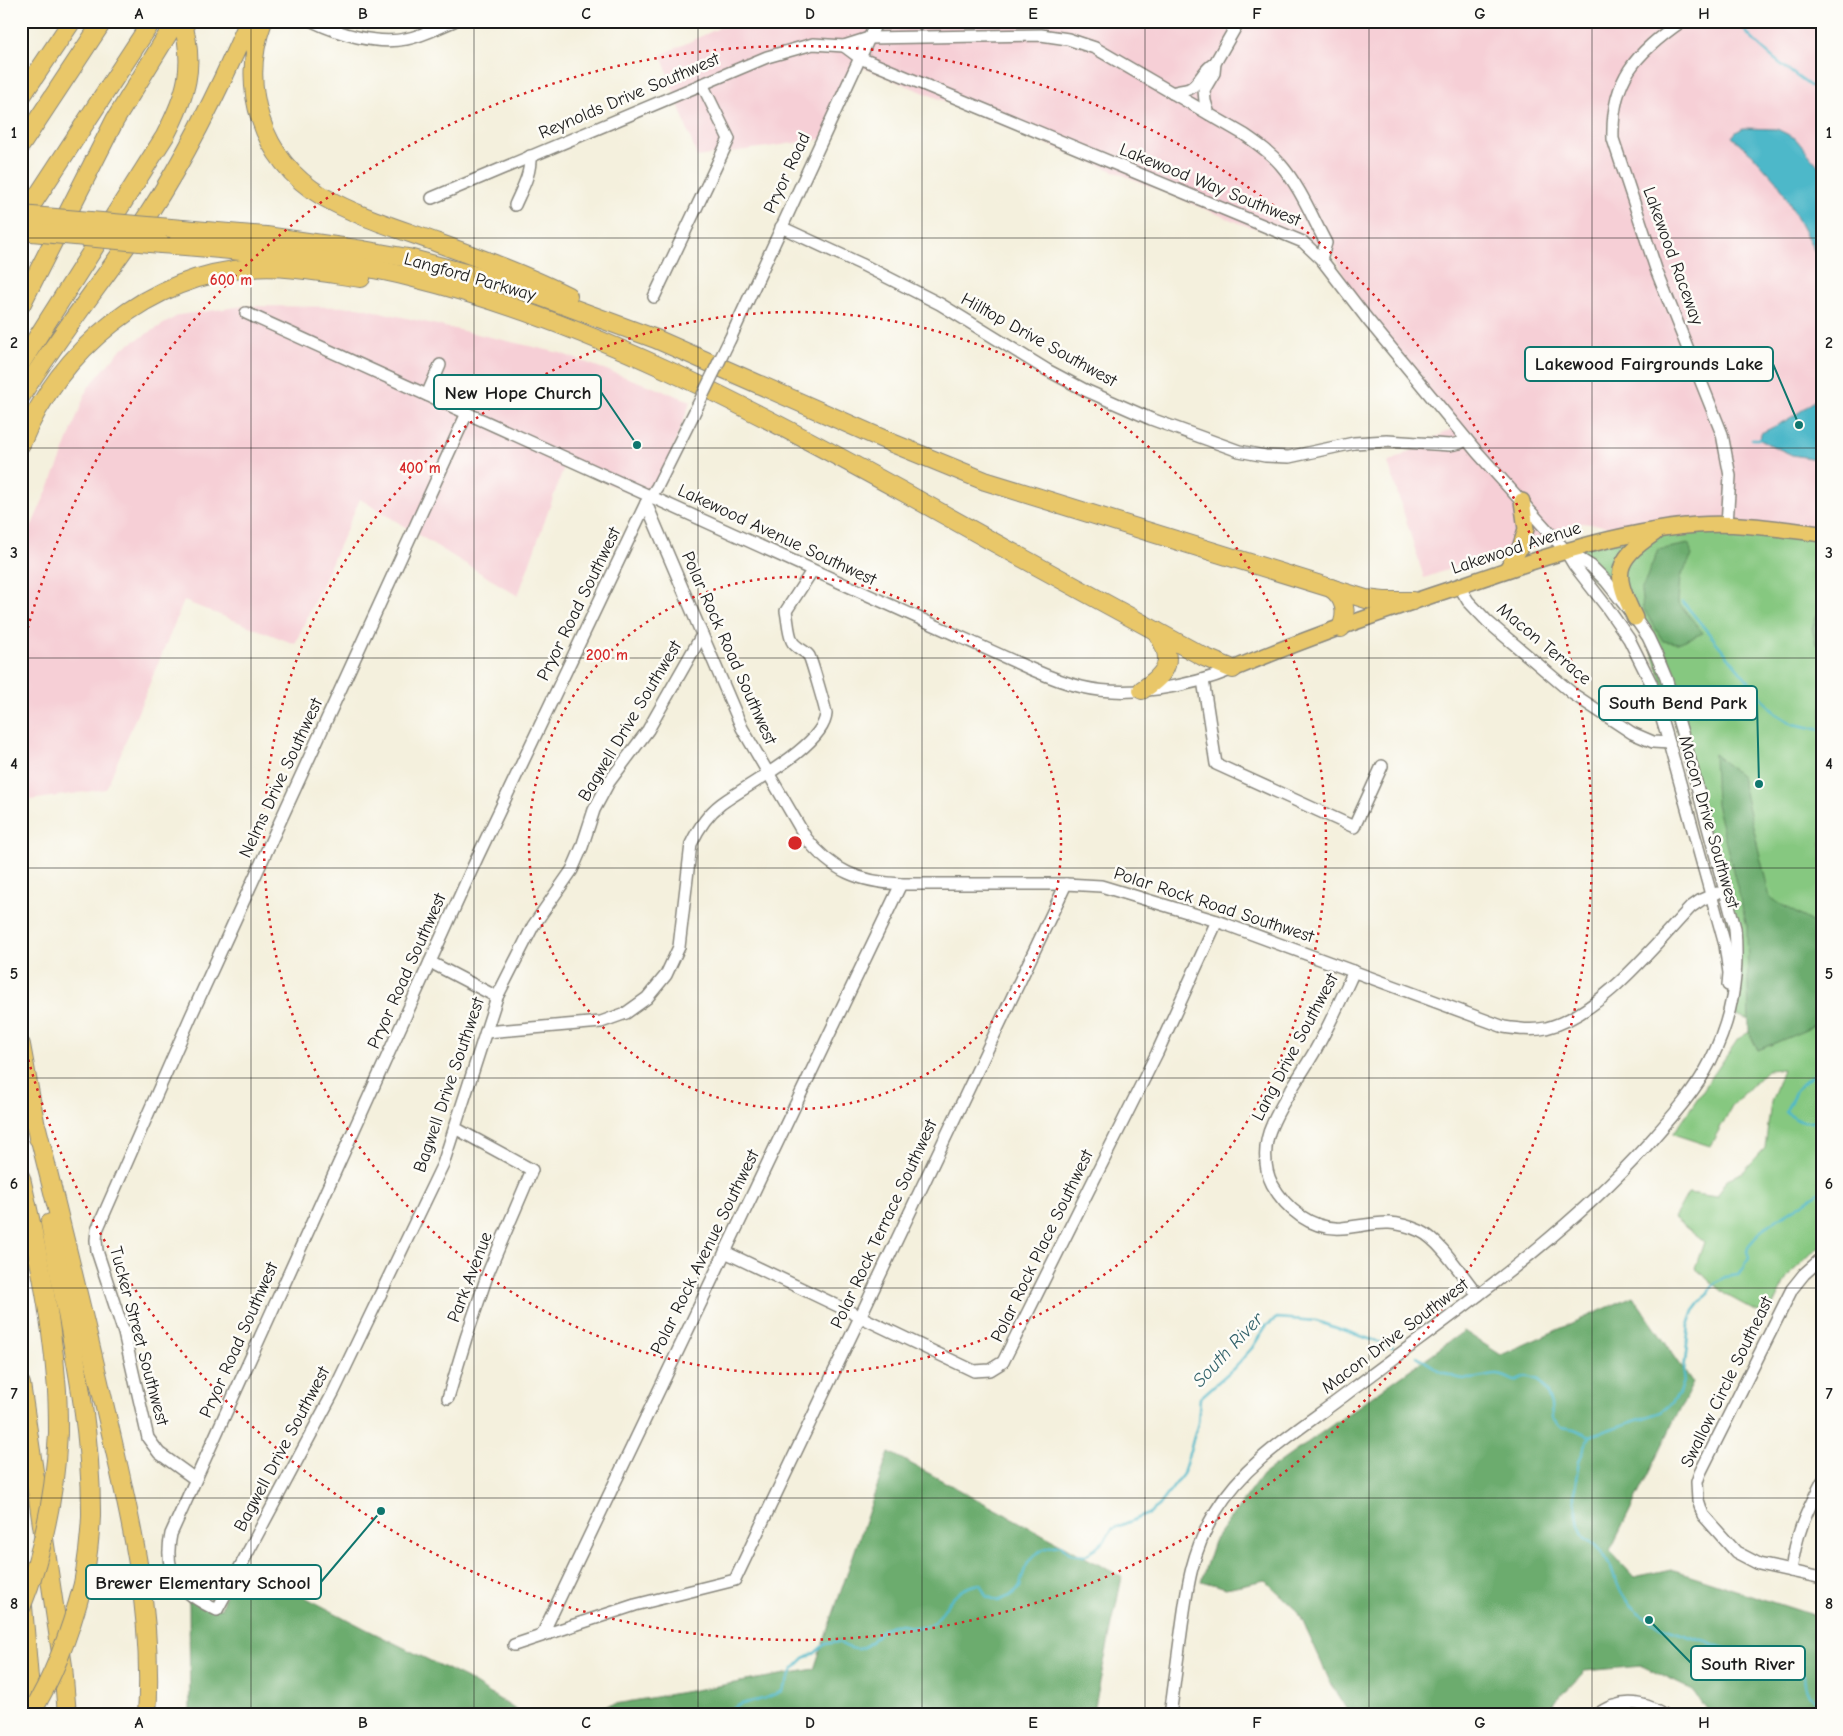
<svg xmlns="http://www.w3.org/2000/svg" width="1843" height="1736" font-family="'Comic Neue',sans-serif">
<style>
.built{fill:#f6cfd6}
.green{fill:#86c880;stroke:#51724e}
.forest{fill:#6cac6e;stroke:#446445}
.water{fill:#4db8c9;stroke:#346a72}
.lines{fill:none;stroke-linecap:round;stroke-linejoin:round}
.stream{stroke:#4db8c9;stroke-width:2.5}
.minor-casing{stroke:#88867c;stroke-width:14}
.major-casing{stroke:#88867c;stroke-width:18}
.highway-casing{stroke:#88867c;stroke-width:20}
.minor{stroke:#fff;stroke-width:11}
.major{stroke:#e9c769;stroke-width:15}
.highway{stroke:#e9c769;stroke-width:18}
.minor-bridge-casing{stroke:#88867c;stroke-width:14;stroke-linecap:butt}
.highway-bridge-casing{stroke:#88867c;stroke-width:20;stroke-linecap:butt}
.minor-bridge{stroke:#fff;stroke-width:11}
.highway-bridge{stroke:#e9c769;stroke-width:18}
.grid{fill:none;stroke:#1c1c1c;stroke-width:1;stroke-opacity:0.55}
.ring{fill:none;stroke:#d62828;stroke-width:2.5;stroke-dasharray:2.5 5}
.labels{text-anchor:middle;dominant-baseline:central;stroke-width:5;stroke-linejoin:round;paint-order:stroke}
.street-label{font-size:18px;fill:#1c1c1c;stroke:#fdfcf7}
.water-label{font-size:19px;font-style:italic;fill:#32626a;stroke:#fdfcf7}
.centre{fill:#d62828;stroke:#fdfcf7;stroke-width:2.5}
.ring-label{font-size:15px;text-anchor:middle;font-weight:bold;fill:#d62828;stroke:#fdfcf7;stroke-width:5;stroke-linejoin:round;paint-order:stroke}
.leader{fill:none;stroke:#0f766e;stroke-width:2}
.callout-dot{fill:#0f766e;stroke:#fdfcf7;stroke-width:2}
.callout{fill:#fdfcf7;stroke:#0f766e;stroke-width:2}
.callout-label{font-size:19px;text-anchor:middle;font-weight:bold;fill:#1c1c1c}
.neatline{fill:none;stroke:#1c1c1c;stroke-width:2}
.grid-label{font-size:16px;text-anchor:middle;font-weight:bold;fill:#1c1c1c}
</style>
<rect width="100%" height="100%" fill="#fdfcf7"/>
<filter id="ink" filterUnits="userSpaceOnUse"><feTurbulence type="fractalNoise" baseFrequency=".02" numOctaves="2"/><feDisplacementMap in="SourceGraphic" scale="10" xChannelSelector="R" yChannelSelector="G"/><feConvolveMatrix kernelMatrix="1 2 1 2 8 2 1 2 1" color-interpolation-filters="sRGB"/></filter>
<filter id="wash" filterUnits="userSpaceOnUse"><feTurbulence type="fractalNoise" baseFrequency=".0096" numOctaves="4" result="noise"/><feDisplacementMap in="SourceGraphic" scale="20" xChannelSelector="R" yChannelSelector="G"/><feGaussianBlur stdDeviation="1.12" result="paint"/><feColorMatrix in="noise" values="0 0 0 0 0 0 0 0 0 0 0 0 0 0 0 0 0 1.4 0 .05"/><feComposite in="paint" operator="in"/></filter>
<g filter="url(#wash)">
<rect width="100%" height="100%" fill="#f4f0dd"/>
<g class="built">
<polygon points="717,21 1822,21 1822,544 1658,532 1582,523 1424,578 1388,463 1453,428 1365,322 1331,248 1244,225 857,65 822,139 697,157 661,55 719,28"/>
<polygon points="244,306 358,307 560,353 691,401 652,503 565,464 518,596 360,499 295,644 184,601 106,789 30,800 21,747 21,550 61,459 87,389 121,349 179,315"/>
</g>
<polygon class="green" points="1727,525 1822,533 1822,1246 1815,1250 1787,1277 1767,1317 1728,1296 1695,1268 1704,1242 1674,1218 1688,1193 1717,1197 1727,1179 1743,1172 1765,1148 1771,1102 1783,1069 1767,1070 1733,1105 1710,1146 1673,1134 1738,1039 1749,1032 1758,1050 1788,1037 1730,1012 1726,890 1648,637 1565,550"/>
<g class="forest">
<polygon points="1689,544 1692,556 1680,577 1678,602 1703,633 1678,643 1663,641 1643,608 1641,591 1658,550"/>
<polygon points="1814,557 1822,557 1822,644 1816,644 1812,628 1821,605 1816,580"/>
<polygon points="1714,754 1741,776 1770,898 1822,928 1822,1019 1806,1030 1758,1050 1749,1032 1747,926 1716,804"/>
<polygon points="1633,1296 1693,1383 1610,1551 1634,1577 1671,1569 1822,1618 1822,1715 1711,1715 1694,1691 1642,1666 1585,1671 1550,1707 1546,1715 1350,1715 1332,1686 1298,1611 1265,1580 1226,1588 1201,1581 1214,1541 1262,1475 1464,1331 1501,1355"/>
<polygon points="889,1452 1122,1577 1093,1715 553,1715 814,1669"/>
<polygon points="236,1561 364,1628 467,1679 524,1715 190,1715 189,1605 188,1599 221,1608"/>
</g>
<g class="water">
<polygon points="1743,128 1777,129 1795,138 1822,170 1822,265 1779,184 1752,154 1732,137 1736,132"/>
<path d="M 1822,393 L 1822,460 L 1792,455 L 1760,440 L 1761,433 C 1784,422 1804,412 1822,393 Z"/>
</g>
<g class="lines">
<g class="stream">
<path d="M 1737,21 C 1759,51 1793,73 1822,95"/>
<polyline points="1752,439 1763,439"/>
<polyline points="1683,602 1775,713 1793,724 1822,730"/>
<path d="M 1822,1066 L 1796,1090 L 1786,1112 C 1801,1124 1804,1124 1822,1120"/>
<path d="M 1417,1356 C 1431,1365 1448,1378 1466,1379 C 1488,1380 1491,1368 1514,1381 L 1526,1376 L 1539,1380 L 1546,1391 L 1551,1404 L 1552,1417 L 1561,1427 L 1574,1429 L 1590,1436"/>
<path d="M 1590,1436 L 1579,1461 L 1575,1487 L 1575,1500 L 1579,1526 L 1585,1538 L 1596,1546 L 1604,1556 L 1611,1568 L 1621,1592 L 1628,1603 L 1638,1612 L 1660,1627 L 1736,1652 L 1759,1665 L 1768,1675 L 1780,1677 L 1792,1671 L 1804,1676 C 1805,1691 1807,1697 1822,1703"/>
<polyline points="1590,1436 1661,1412 1671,1404 1679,1393 1683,1381 1689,1325 1694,1311 1716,1282 1725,1277 1738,1275 1743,1270 1749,1258 1747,1251 1749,1245 1764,1228 1822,1191"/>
<path d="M 727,1715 C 738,1702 744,1704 759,1700 C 767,1698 774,1695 782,1691 L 794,1668 L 804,1658 L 815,1653 L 825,1644 L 838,1642 C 872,1664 870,1628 894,1625 C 908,1623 916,1633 931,1624 C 940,1619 942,1611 948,1603 C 956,1592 966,1586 980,1584 L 986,1596 L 998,1601 L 1010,1596 L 1020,1587 C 1024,1562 1035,1547 1061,1545 L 1071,1554 L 1084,1556 L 1095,1549 L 1105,1540 L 1112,1529 L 1148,1514 L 1159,1506 L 1183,1474 L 1198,1423 L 1200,1398 L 1234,1368 L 1252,1348 L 1266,1326 L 1277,1318 L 1316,1321 L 1393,1347"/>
</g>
</g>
</g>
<g filter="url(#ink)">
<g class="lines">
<g class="minor-casing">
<g id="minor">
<path d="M 312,21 C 339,34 376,45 406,39 C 423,36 439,27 454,21"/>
<path d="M 1682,21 C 1636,53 1611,79 1613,139 L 1657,272 L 1722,434 L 1730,476 L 1727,525"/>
<polyline points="844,46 860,58 1303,242 1321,259 1368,320 1477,452 1565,550 1574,565 1606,606 1629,639 1651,683 1667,736 1725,945 1729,973 1728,985"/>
<path d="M 1172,93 C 1177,91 1184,91 1189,89 C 1200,84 1202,70 1215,63"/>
<polyline points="1209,114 1205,101 1204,90 1214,73 1215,63 1239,21"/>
<path d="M 432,198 L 767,57 L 813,44 L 844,46 L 869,38 L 1041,35 L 1068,39 L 1095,48 L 1245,135 C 1258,144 1271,153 1281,165 C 1300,187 1312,217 1326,243 L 1321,259"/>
<path d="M 515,205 C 522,189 531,174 530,156"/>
<polyline points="781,227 861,264 940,304 1047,370 1085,390 1151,419 1239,451 1265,456 1289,457 1354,443 1387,441 1450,445 1460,443 1467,440"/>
<polyline points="654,297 729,139 702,84"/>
<path d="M 246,313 L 1031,669 C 1047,676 1064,683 1082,687 C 1128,698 1190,687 1233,669"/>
<polyline points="730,339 877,21"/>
<polyline points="427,395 440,365"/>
<path d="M 697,407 L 657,487 L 646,503 L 477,858 L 171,1534 C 162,1576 181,1593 217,1610 L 333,1393 L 443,1164 L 497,997 L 533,926 L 572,870 L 582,847 L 594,810 L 609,782 L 648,730 L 702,635"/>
<path d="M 646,503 L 742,728 L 806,838 C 832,871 859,882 901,884 L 1066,884 L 1101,886 L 1217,921 L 1504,1027 C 1518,1029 1532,1031 1546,1028 C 1600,1015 1654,946 1691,907 L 1701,900 L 1717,893"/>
<polyline points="1459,586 1468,601 1488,622 1573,694 1632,733 1653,742 1669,743"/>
<polyline points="1203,680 1216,764 1354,827 1382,766"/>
<polyline points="430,962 497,997"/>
<path d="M 1354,971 C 1342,997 1330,1024 1316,1049 C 1302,1074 1283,1099 1272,1125 C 1264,1142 1263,1167 1272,1184 C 1286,1209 1311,1230 1342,1228 C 1373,1225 1389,1217 1420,1231 C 1440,1240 1463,1277 1478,1295"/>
<path d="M 486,1032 L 601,1022 L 626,1013 L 647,998 L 666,975 L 679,947 L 691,844 C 698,829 708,814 721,804 C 745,786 824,746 826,714 C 826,710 811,659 809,656 C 805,650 795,648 792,641 C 788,632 788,620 786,611 L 812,571"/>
<polyline points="725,1252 974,1371 990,1370 1003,1362 1157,1053 1217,921"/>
<polyline points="1822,1258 1804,1274 1792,1289 1700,1473 1697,1482 1698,1500 1703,1515 1736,1552 1759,1564 1822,1578"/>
<polyline points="448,1398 466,1338 488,1273 532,1170 455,1128"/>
<polyline points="195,1479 159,1453 148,1438 124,1333 97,1251 96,1240 97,1230 191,1016 467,413"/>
<path d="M 1791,1571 C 1796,1534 1805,1515 1822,1482"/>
<polyline points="542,1635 901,884"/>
<polyline points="514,1645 635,1605 735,1580 1066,884"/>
<path d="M 1170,1715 C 1174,1688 1177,1661 1181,1633 C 1187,1588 1191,1552 1216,1511 C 1246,1461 1299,1430 1345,1395 C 1449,1316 1560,1242 1648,1144 C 1670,1119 1695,1092 1710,1062 C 1732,1018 1739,977 1735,928 L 1690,760 L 1666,678 L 1656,654 L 1648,637 L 1635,618 L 1606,581 L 1591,566 L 1565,550"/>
<path d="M 1596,1715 C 1601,1712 1608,1707 1614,1706 C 1631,1700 1651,1705 1664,1715"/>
</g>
</g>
<g class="major-casing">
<g id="major">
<polyline points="1507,569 1520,548 1526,529 1522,501"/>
<path d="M 1635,618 C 1614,574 1612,562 1655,533"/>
<path d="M 1233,669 C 1307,638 1384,611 1460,586 C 1538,559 1614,532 1697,525 C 1738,522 1781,529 1822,534"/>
</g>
</g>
<g class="highway-casing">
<g id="highway">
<path d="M 263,21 C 239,86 261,160 322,196 C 358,217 400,229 438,243 C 482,259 526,275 568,296"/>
<polyline points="21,97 72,21"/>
<polyline points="21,145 103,21"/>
<polyline points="21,221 152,21"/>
<polyline points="171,228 266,236 363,250 408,258 480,277 542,297 656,339 892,443 985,481 1366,599 1384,601 1413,601"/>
<path d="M 161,244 C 244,251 328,257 410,277 C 586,320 751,408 909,495 C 1007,550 1106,604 1204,657 L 1233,669"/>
<polyline points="21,305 115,120 176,21"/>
<path d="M 21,363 L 165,136 C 186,96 196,66 182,21"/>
<path d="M 21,396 C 60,333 108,275 149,213 C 189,152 220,88 249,21"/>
<path d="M 21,444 C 60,349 148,276 251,268 C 287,265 325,273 361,278"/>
<path d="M 1331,588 C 1345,598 1348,612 1341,628"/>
<path d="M 1142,690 C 1169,672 1175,660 1156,631"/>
<polyline points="21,1045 38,1138"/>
<path d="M 37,1128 C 61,1223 84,1317 106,1412 C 129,1511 154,1612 147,1715"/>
<path d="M 21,1178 C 36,1244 51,1311 56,1379 C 58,1397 58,1415 58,1433"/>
<path d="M 50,1223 C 67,1320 92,1418 91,1516 C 90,1539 87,1562 83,1584"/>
<polyline points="21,1384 63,1666 67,1715"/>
<polyline points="22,1594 32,1715"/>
</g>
</g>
<use href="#minor" class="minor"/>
<use href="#major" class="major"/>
<use href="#highway" class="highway"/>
<g class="minor-bridge-casing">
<polyline id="minor-bridge" points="697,407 730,339"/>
</g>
<g class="highway-bridge-casing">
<g id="highway-bridge">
<polyline points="21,215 171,228"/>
<polyline points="21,231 161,244"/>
<path d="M 21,1608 C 44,1551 55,1494 58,1433"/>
<path d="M 30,1715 C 55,1675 71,1630 83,1584"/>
</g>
</g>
<use href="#minor-bridge" class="minor-bridge"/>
<use href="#highway-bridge" class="highway-bridge"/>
</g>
</g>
<path class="grid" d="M 251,21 L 251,1715M 474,21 L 474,1715M 698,21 L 698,1715M 922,21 L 922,1715M 1145,21 L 1145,1715M 1369,21 L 1369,1715M 1592,21 L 1592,1715M 21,238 L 1822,238M 21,448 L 1822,448M 21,658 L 1822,658M 21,868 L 1822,868M 21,1078 L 1822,1078M 21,1288 L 1822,1288M 21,1498 L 1822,1498"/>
<g class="ring">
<circle cx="795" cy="843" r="266"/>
<circle cx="795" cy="843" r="531"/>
<path d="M22 650A797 797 0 1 1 22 1036"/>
</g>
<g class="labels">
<g class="street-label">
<text transform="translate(629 96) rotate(-23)">Reynolds Drive Southwest</text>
<text transform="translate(787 173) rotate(-65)">Pryor Road</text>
<text transform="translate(1210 185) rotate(22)">Lakewood Way Southwest</text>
<text transform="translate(1673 256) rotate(70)">Lakewood Raceway</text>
<text transform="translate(470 277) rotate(16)">Langford Parkway</text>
<text transform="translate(1039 340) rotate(29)">Hilltop Drive Southwest</text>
<text transform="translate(777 535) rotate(25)">Lakewood Avenue Southwest</text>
<text transform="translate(1516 548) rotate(-18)">Lakewood Avenue</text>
<text transform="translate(579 604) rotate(-64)">Pryor Road Southwest</text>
<text transform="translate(1544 644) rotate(40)">Macon Terrace</text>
<text transform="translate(729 648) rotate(66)">Polar Rock Road Southwest</text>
<text transform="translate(630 721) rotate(-59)">Bagwell Drive Southwest</text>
<text transform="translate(281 778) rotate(-65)">Nelms Drive Southwest</text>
<text transform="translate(1709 822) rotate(74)">Macon Drive Southwest</text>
<text transform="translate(1214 905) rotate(18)">Polar Rock Road Southwest</text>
<text transform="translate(407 971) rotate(-66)">Pryor Road Southwest</text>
<text transform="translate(1295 1047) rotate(-62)">Lang Drive Southwest</text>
<text transform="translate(449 1085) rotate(-71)">Bagwell Drive Southwest</text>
<text transform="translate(884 1224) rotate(-65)">Polar Rock Terrace Southwest</text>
<text transform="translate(1042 1246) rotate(-64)">Polar Rock Place Southwest</text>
<text transform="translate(705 1252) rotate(-64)">Polar Rock Avenue Southwest</text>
<text transform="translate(470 1277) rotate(-69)">Park Avenue</text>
<text transform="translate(139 1336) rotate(75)">Tucker Street Southwest</text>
<text transform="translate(1395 1336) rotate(-37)">Macon Drive Southwest</text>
<text transform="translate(239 1340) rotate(-66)">Pryor Road Southwest</text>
<text transform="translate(1727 1382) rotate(-64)">Swallow Circle Southeast</text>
<text transform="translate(282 1449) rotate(-62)">Bagwell Drive Southwest</text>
</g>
<g class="water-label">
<text transform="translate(1228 1350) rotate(-47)">South River</text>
</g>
</g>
<circle cx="795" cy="843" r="8" class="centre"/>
<g class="ring-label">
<text x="231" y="285">600 m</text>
<text x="420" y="473">400 m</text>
<text x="607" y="660">200 m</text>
</g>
<path class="leader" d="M1799 425L1773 364M637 445L601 392M1759 784L1757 703M381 1511L321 1582M1649 1620L1691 1663"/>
<g class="callout-dot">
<circle cx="1799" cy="425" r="5"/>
<circle cx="637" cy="445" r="5"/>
<circle cx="1759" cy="784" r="5"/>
<circle cx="381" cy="1511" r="5"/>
<circle cx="1649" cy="1620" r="5"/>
</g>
<g class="callout">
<rect x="1525" y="347" width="248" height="34" rx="5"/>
<rect x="434" y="375" width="167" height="34" rx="5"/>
<rect x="1599" y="686" width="158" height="34" rx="5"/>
<rect x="86" y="1565" width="235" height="34" rx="5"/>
<rect x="1691" y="1646" width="114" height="34" rx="5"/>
</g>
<g class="callout-label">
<text x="1649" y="370">Lakewood Fairgrounds Lake</text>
<text x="518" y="399">New Hope Church</text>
<text x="1678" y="709">South Bend Park</text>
<text x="203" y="1589">Brewer Elementary School</text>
<text x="1748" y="1670">South River</text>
</g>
<rect width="1843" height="1736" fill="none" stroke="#fdfcf7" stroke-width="55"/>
<rect x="28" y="28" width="1788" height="1680" class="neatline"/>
<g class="grid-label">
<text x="139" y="19">A</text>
<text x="363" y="19">B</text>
<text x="586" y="19">C</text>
<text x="810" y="19">D</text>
<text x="1033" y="19">E</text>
<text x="1257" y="19">F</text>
<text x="1480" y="19">G</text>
<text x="1704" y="19">H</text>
<text x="14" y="138">1</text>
<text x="1829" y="138">1</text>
<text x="14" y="348">2</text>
<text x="1829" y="348">2</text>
<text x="14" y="558">3</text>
<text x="1829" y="558">3</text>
<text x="14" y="769">4</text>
<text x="1829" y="769">4</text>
<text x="14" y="979">5</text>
<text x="1829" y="979">5</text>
<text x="14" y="1189">6</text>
<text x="1829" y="1189">6</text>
<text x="14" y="1399">7</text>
<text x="1829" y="1399">7</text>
<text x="14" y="1609">8</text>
<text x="1829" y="1609">8</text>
<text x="139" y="1728">A</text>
<text x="363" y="1728">B</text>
<text x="586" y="1728">C</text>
<text x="810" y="1728">D</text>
<text x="1033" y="1728">E</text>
<text x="1257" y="1728">F</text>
<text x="1480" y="1728">G</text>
<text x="1704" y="1728">H</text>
</g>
</svg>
